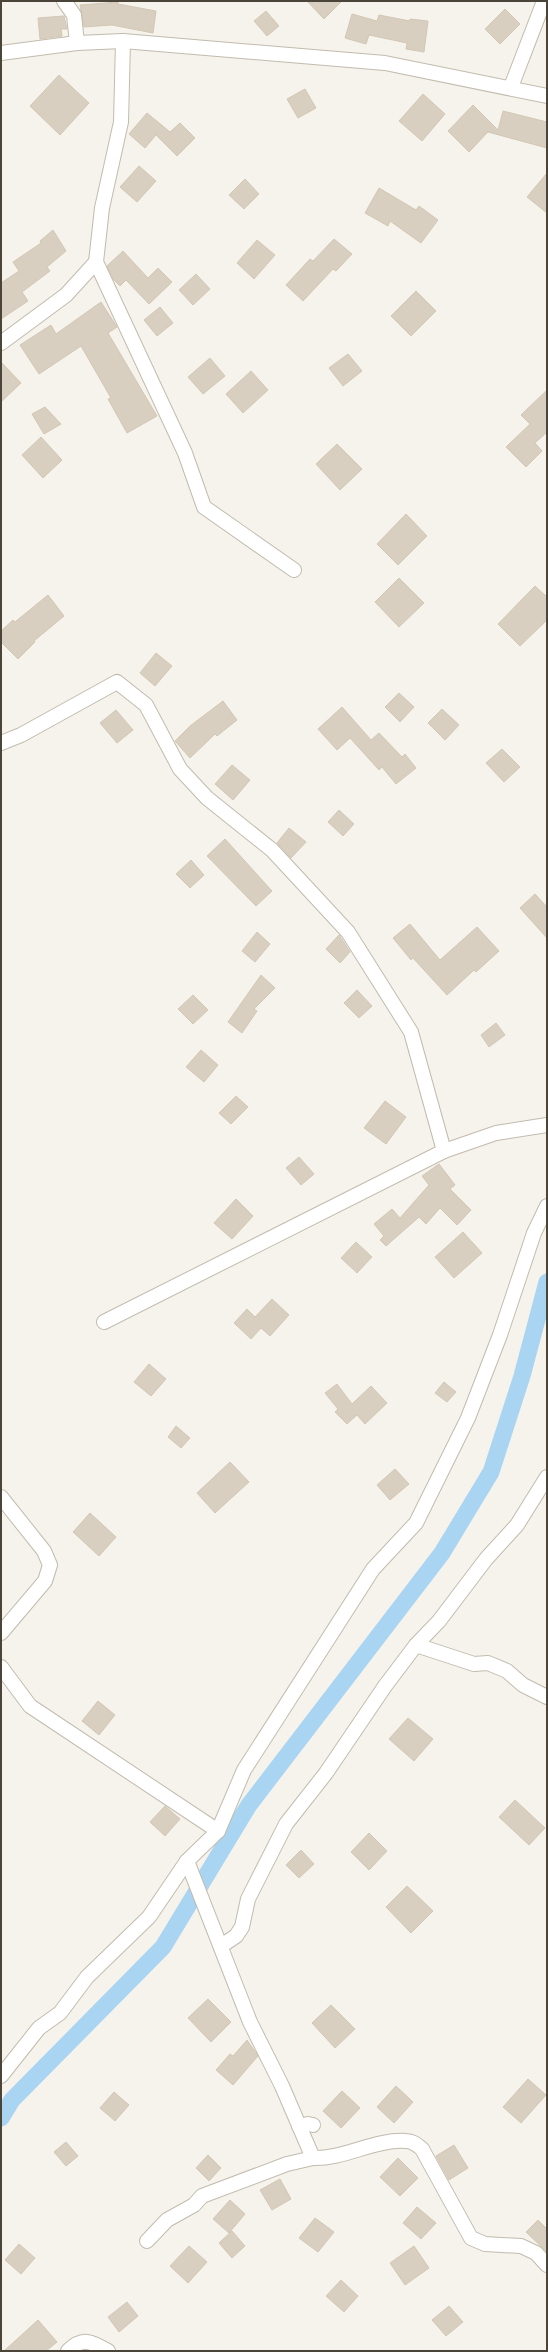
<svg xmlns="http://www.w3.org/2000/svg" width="548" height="2352" font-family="Inter,sans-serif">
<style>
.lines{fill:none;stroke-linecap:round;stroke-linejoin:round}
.canal{stroke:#a9d4f2;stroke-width:17}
.building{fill:#d8cfc1;stroke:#d3c7b4}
.street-casing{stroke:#c2bbae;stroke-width:16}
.street{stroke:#fff;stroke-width:14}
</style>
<rect width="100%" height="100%" fill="#f6f3ec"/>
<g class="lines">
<polyline class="canal" points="1,2118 12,2100 163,1947 249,1805 442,1553 491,1472 522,1376 547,1282"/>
</g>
<g class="building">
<polygon points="307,1 342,1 324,19"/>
<polygon points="118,2 118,4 156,11 153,33 112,25 84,27 80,5"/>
<polygon points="505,9 520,24 500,44 485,29"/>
<polygon points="266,11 279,26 267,36 254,21"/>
<polygon points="352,14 377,21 379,15 410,21 410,19 428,21 424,52 406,49 407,43 369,35 366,44 345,38"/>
<polygon points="64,16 67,29 61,29 62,36 40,39 38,18"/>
<polygon points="59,75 89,103 60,135 30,106"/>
<polygon points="305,89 316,108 298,118 287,99"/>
<polygon points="423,94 445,114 422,141 399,121"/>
<polygon points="473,105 498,130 503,111 547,122 547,148 488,132 469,152 448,131"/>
<polygon points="147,113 170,132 180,123 195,138 177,156 156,135 145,148 129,134"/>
<polygon points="139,166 156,181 137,202 120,187"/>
<polygon points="547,173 547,213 527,197"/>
<polygon points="245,179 259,194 244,209 229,195"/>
<polygon points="379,188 416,210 419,206 438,220 421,243 390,221 388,226 365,213"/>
<polygon points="53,230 66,251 47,267 50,271 22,292 28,301 1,319 1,283 19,271 13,262 41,243 40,241"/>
<polygon points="334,239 352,254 336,271 333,269 303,301 286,285 310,259 313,261"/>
<polygon points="257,240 275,255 254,279 237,263"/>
<polygon points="123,251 148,278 158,268 172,282 149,304 126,280 120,286 114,280 107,266"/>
<polygon points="196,274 210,289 193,305 179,290"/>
<polygon points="416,291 436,311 411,336 391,316"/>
<polygon points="101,302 117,327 108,333 157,416 127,433 108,399 111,398 81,346 39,374 20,345 51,325 56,334"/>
<polygon points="160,307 173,323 157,336 144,320"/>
<polygon points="348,354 362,371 343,386 329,368"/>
<polygon points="210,358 225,376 203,394 188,377"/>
<polygon points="1,362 21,383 1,402"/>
<polygon points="251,371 268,390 243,413 226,394"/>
<polygon points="547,390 547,432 535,443 542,451 526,467 506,447 530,424 521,415"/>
<polygon points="45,407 61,424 44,434 32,414"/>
<polygon points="41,437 62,460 43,478 22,455"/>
<polygon points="337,444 362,469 340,490 316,464"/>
<polygon points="406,514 427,536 398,565 377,544"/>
<polygon points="399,578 424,603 399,627 375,602"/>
<polygon points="535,586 547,597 547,620 520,646 498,624"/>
<polygon points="48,595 64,616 34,641 35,642 18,659 1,642 1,631 13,620 15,622"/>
<polygon points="156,653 172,666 155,686 140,673"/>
<polygon points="399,693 414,707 400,722 385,707"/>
<polygon points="223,701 237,720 217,736 215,734 190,758 175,741 190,726"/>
<polygon points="342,707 371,740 379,733 402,757 405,754 416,768 396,784 382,767 379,770 350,738 337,750 318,729"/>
<polygon points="442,709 459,725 445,740 428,723"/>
<polygon points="116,710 133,730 117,743 100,723"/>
<polygon points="502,749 520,767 504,782 486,763"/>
<polygon points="232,765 250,780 233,800 215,784"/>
<polygon points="339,810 354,824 343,836 328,822"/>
<polygon points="289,828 306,842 291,858 277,843"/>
<polygon points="225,839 272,891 256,906 207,856"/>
<polygon points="191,860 204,875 190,888 176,874"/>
<polygon points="535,894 547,907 547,938 520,908"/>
<polygon points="410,924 440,960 477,927 499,951 476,972 474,970 447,995 413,958 411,960 393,938"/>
<polygon points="257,932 270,944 255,962 242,951"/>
<polygon points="339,935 350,952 340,963 326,949"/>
<polygon points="261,975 275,988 254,1009 257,1011 242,1033 228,1022"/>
<polygon points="357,990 372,1006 359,1018 344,1003"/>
<polygon points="193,995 208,1010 193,1024 178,1009"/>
<polygon points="496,1023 505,1035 489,1047 481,1035"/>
<polygon points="201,1050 218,1065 204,1082 186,1067"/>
<polygon points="236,1096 248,1107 231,1124 219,1113"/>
<polygon points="385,1101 406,1117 386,1144 364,1128"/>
<polygon points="299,1157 314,1174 301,1185 286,1168"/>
<polygon points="439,1164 455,1185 450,1189 471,1210 457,1225 440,1208 426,1224 419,1217 386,1246 380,1240 384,1236 374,1224 392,1209 400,1218 429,1185 422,1176"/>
<polygon points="236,1199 253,1216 232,1239 214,1223"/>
<polygon points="463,1232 482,1253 454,1278 435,1257"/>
<polygon points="356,1242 372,1257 357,1273 341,1258"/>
<polygon points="272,1299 289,1315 270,1336 261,1328 251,1339 234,1323 247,1309 255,1317"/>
<polygon points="149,1364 166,1379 151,1396 134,1382"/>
<polygon points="444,1382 456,1392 447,1402 435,1393"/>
<polygon points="337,1384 352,1404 371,1386 387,1403 365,1424 357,1415 347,1424 335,1412 338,1409 325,1393"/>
<polygon points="176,1426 190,1438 181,1448 168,1437"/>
<polygon points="230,1462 249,1482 215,1513 197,1493"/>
<polygon points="395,1469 409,1484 390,1500 377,1485"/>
<polygon points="90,1513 116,1537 99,1556 73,1532"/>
<polygon points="98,1701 115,1715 99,1735 82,1721"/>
<polygon points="408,1718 433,1739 414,1761 389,1739"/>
<polygon points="515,1800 545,1828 529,1845 499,1817"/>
<polygon points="165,1806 180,1819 165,1836 150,1822"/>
<polygon points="369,1833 387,1851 369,1870 351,1852"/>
<polygon points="301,1850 314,1864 299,1878 286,1865"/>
<polygon points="407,1886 433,1911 411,1933 386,1907"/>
<polygon points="208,1999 231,2022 211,2042 188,2018"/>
<polygon points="331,2005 355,2029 335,2048 312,2023"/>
<polygon points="247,2040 258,2056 233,2085 216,2070 230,2054 233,2056"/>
<polygon points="528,2079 546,2095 521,2123 503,2107"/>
<polygon points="396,2086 413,2102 394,2123 377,2107"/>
<polygon points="342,2091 360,2108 341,2128 323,2111"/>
<polygon points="114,2092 129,2105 115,2121 100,2108"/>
<polygon points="66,2142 78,2156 66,2166 54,2152"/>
<polygon points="454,2145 468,2168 449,2180 436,2156"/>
<polygon points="208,2155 221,2168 209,2181 196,2168"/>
<polygon points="398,2158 418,2178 400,2196 380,2177"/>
<polygon points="280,2179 291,2199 272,2210 260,2190"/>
<polygon points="230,2200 245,2214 229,2233 213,2219"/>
<polygon points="417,2207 436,2223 421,2239 403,2223"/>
<polygon points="315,2218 334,2232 318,2252 299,2238"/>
<polygon points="538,2220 547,2229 547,2252 526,2232"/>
<polygon points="232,2231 245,2246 232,2258 219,2243"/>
<polygon points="19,2244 35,2258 21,2274 5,2260"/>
<polygon points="189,2246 207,2262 188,2283 170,2266"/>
<polygon points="414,2246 429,2268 405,2285 390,2263"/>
<polygon points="341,2280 358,2296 344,2312 326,2296"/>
<polygon points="127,2302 138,2316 119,2332 108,2317"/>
<polygon points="449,2306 463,2322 446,2336 432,2320"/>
<polygon points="38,2320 57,2342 46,2351 4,2351"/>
</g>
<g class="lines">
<g class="street-casing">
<g id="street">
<polyline points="64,1 74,15 77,43"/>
<polyline points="123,41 121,122 102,208 96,262 185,453 204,507 294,570"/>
<polyline points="1,53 77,43 123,41 385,63 547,96"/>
<polyline points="511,87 544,1"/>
<polyline points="1,343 66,295 96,262"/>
<polyline points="1,743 21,735 117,682 146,705 180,769 207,798 272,850 348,932 411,1032 444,1151"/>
<polyline points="104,1322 444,1151 496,1133 547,1125"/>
<polyline points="1,1497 44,1551 50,1565 45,1581 1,1633"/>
<polyline points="416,1645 474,1664 488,1663 507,1671 523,1685 547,1697"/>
<polyline points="1,1667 30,1706 218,1831"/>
<path d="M 187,1861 L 250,2022 L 282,2086 L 313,2158 C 345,2159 374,2139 406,2141 C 413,2141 417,2145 422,2149 L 471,2238 L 485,2244 L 521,2246 L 536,2253 L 547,2265"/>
<polyline points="221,1946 236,1936 242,1927 248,1899 286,1824 326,1773 385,1686 416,1645 439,1621 486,1559 517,1525 547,1477"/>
<polyline points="1,2076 39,2028 60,2013 87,1977 149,1917 187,1861 218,1831 244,1770 373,1569 416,1523 468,1418 500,1335 534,1233 547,1206"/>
<polyline points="299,2126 308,2124 313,2125"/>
<polyline points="147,2241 167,2220 194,2205 202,2196 287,2164 313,2158"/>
<path d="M 68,2351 C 83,2336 92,2342 108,2351"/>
</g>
</g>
<use href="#street" class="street"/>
</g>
<rect width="548" height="2352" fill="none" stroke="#4b4439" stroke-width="4"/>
</svg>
